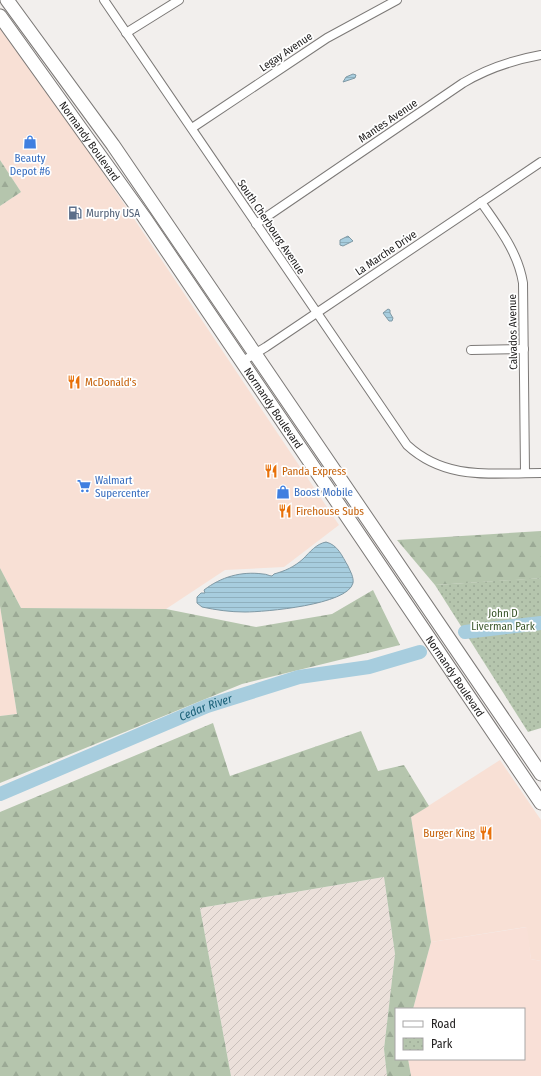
<svg xmlns="http://www.w3.org/2000/svg" width="541" height="1076" font-family="'Fira Sans Condensed',sans-serif">
<style>
.commercial{fill:#f8e0d5}
.industrial{fill:url(#industrial-furrows)}
.education{fill:#f9e0d7}
.forest{fill:url(#forest-firs)}
.park{fill:url(#park-dots)}
.water{fill:url(#water-rules);stroke:#7f99a5}
.lines{fill:none;stroke-linecap:round;stroke-linejoin:round}
.river{stroke:#a7cdde;stroke-width:14}
.street-casing{stroke:#7c7977;stroke-width:10}
.primary-casing{stroke:#7c7977;stroke-width:15}
.street{stroke:#fff;stroke-width:8}
.primary{stroke:#fff;stroke-width:13}
.labels{text-anchor:middle;dominant-baseline:central;stroke-width:3.5;stroke-linejoin:round;paint-order:stroke}
.street-label{font-size:11px;fill:#222020;stroke:#fff}
.shop-label{font-size:11px;fill:#366cbe;stroke:#fff;text-anchor:start}
.service-label{font-size:11px;fill:#4e5e75;stroke:#fff;text-anchor:start}
.food-label{font-size:11px;fill:#c56008;stroke:#fff;text-anchor:start}
.park-label{font-size:11px;fill:#395529;stroke:#fff}
.water-label{font-size:12px;font-style:italic;fill:#1a6078;stroke:#fff}
</style>
<defs>
<pattern id="industrial-furrows" width="10" height="10" patternUnits="userSpaceOnUse"><rect width="10" height="10" fill="#ebe0da"/><path d="M-1 1l2-2M0 10L10 0M9 11l2-2" fill="none" stroke="#c9c0bb"/></pattern>
<pattern id="forest-firs" width="22" height="20" patternUnits="userSpaceOnUse"><rect width="22" height="20" fill="#b5c5ad"/><path d="M5 1l3.5 6h-7zM16 11l3.5 6h-7z" fill="#9ba995"/></pattern>
<pattern id="park-dots" width="8" height="8" patternUnits="userSpaceOnUse"><rect width="8" height="8" fill="#b5c5ad"/><path d="M2 2h.1M6 6h.1" fill="none" stroke="#9ba995" stroke-width="1.8" stroke-linecap="round"/></pattern>
<pattern id="water-rules" width="6" height="5" patternUnits="userSpaceOnUse"><rect width="6" height="5" fill="#a7cdde"/><path d="M0 2.5h6" fill="none" stroke="#8fb0be"/></pattern>
</defs>
<rect width="100%" height="100%" fill="#f2efed"/>
<g class="commercial">
<polygon points="0,28 82,141 339,525 284,567 225,570 166,609 21,608 0,568 0,206 21,192 0,160"/>
<polygon points="0,606 17,714 0,716"/>
<polygon points="500,760 541,820 541,961 531,959 526,927 431,942 411,817"/>
</g>
<polygon class="industrial" points="384,877 395,954 384,1049 387,1076 231,1076 200,908"/>
<polygon class="education" points="527,927 531,959 541,961 541,1076 411,1076 408,1059 524,1059 524,1009 413,1009 431,942"/>
<g class="forest">
<polygon points="0,160 21,192 0,206"/>
<polygon points="541,531 541,578 530,579 435,585 397,540"/>
<polygon points="0,568 21,608 166,609 256,627 332,614 373,590 400,645 242,684 0,783 0,716 17,714 0,606"/>
<polygon points="213,723 230,776 361,731 378,771 404,765 429,806 411,817 431,942 413,1009 396,1009 396,1059 408,1059 411,1076 387,1076 384,1049 395,954 384,877 200,908 231,1076 0,1076 0,812"/>
</g>
<polygon class="park" points="541,578 541,728 528,732 435,585"/>
<g class="water">
<polygon points="353,74 356,75 355,78 343,82 346,77"/>
<polygon points="348,236 353,241 343,246 340,245 340,240"/>
<polygon points="388,309 390,310 390,313 393,318 392,321 389,321 383,313"/>
<path d="M 326,542 C 338,545 342,556 348,566 C 350,571 354,577 353,583 C 348,605 264,612 245,612 C 230,612 216,610 202,607 L 197,603 L 197,597 L 201,593 L 205,593 L 204,590 C 221,577 241,571 263,574 C 267,574 269,576 272,576 L 274,574 C 285,571 294,567 303,559 C 310,552 316,544 326,542 Z"/>
</g>
<g class="lines">
<g class="river">
<polyline points="465,632 541,623"/>
<path id="s1" d="M 0,794 L 207,706 L 299,677 L 369,667 L 420,652"/>
</g>
<g class="street-casing">
<g id="street">
<path d="M 104,0 L 407,445 C 446,481 492,473 541,473"/>
<polyline points="126,33 179,0"/>
<polyline points="192,128 327,38 397,0"/>
<path d="M 481,202 C 499,228 518,252 523,283 L 525,473"/>
<path d="M 256,224 L 463,83 C 488,68 513,60 541,55"/>
<polyline points="471,350 524,349"/>
<polyline points="243,361 266,347 541,162"/>
</g>
</g>
<g class="primary-casing">
<g id="primary">
<polyline points="7,0 113,145 541,774"/>
<path id="s2" d="M 0,16 L 144,217 L 541,803"/>
</g>
</g>
<use href="#street" class="street"/>
<use href="#primary" class="primary"/>
</g>
<defs>
<g id="shop-bare" transform="scale(1.08)"><path d="M-5-2.5h2.3a2.7 3.5 0 0 1 5.4 0H5L5.5 6h-11ZM-1.5-2.5h3a1.5 2.3 0 0 0-3 0Z" fill="#3f7fe0" stroke="#fff" stroke-width="2.5" paint-order="stroke"/></g>
<g id="fuel-bare" transform="scale(1.08)"><path d="M-5.5-6h7V0h2V4h1.3V-2.5L3-4.5l.8-.8L6-3V5H2.5V1h-1V6h-7ZM-4.2-4.7v3.2H.2V-4.7Z" fill="#5c6f8a" stroke="#fff" stroke-width="2.5" paint-order="stroke"/></g>
<g id="restaurant-bare" transform="scale(1.08)"><path d="M-5-6h1v4h1v-4h1v4h1v-4h1v5L-1.5 .5V6h-2V.5L-5-1ZM5-6V6H3V1.5H1.5Q1.5-4 5-6Z" fill="#e8710a" stroke="#fff" stroke-width="2.5" paint-order="stroke"/></g>
<g id="supermarket-bare" transform="scale(1.08)"><path d="M-6-5.5h2.5l.6 2H6L4.5 2H-2.5L-4.4-4H-6ZM-1.5 3.2a1.3 1.3 0 1 0 .1 0ZM3 3.2a1.3 1.3 0 1 0 .1 0Z" fill="#3f7fe0" stroke="#fff" stroke-width="2.5" paint-order="stroke"/></g>
</defs>
<g fill-rule="evenodd">
<use href="#shop-bare" x="30" y="142"/>
<use href="#fuel-bare" x="75" y="213"/>
<use href="#restaurant-bare" x="74" y="382"/>
<use href="#restaurant-bare" x="271" y="471"/>
<use href="#supermarket-bare" x="84" y="486"/>
<use href="#shop-bare" x="283" y="492"/>
<use href="#restaurant-bare" x="285" y="511"/>
<use href="#restaurant-bare" x="486" y="833"/>
</g>
<g class="labels">
<g class="street-label">
<text transform="translate(286 52) rotate(-34)">Legay Avenue</text>
<text transform="translate(388 121) rotate(-34)">Mantes Avenue</text>
<text stroke="none"><textPath href="#s2" startOffset="154">Normandy Boulevard</textPath></text>
<text transform="translate(271 227) rotate(56)">South Cherbourg Avenue</text>
<text transform="translate(386 253) rotate(-34)">La Marche Drive</text>
<text transform="translate(513 332) rotate(-91)">Calvados Avenue</text>
<text stroke="none"><textPath href="#s2" startOffset="478">Normandy Boulevard</textPath></text>
<text stroke="none"><textPath href="#s2" startOffset="802">Normandy Boulevard</textPath></text>
</g>
<g class="shop-label">
<text x="30" y="158" text-anchor="middle">Beauty<tspan x="30" dy="13">Depot #6</tspan></text>
<text x="95" y="480">Walmart<tspan x="95" dy="13">Supercenter</tspan></text>
<text x="294" y="492">Boost Mobile</text>
</g>
<g class="service-label">
<text x="86" y="213">Murphy USA</text>
</g>
<g class="food-label">
<text x="85" y="382">McDonald's</text>
<text x="282" y="471">Panda Express</text>
<text x="296" y="511">Firehouse Subs</text>
<text x="475" y="833" text-anchor="end">Burger King</text>
</g>
<g class="park-label">
<text x="503" y="613">John D<tspan x="503" dy="13">Liverman Park</tspan></text>
</g>
<g class="water-label">
<text stroke="none"><textPath href="#s1" startOffset="223">Cedar River</textPath></text>
</g>
</g>
<rect x="395" y="1008" width="130" height="52" fill="#ffffff" stroke="#a7a6a6"/>
<rect x="403" y="1021" width="20" height="6" fill="#ffffff" stroke="#a7a6a6"/>
<text x="431" y="1028" font-size="12" fill="#222020">Road</text>
<rect x="403" y="1038" width="20" height="12" fill="url(#park-dots)" stroke="#a7a6a6"/>
<text x="431" y="1048" font-size="12" fill="#222020">Park</text>
</svg>
